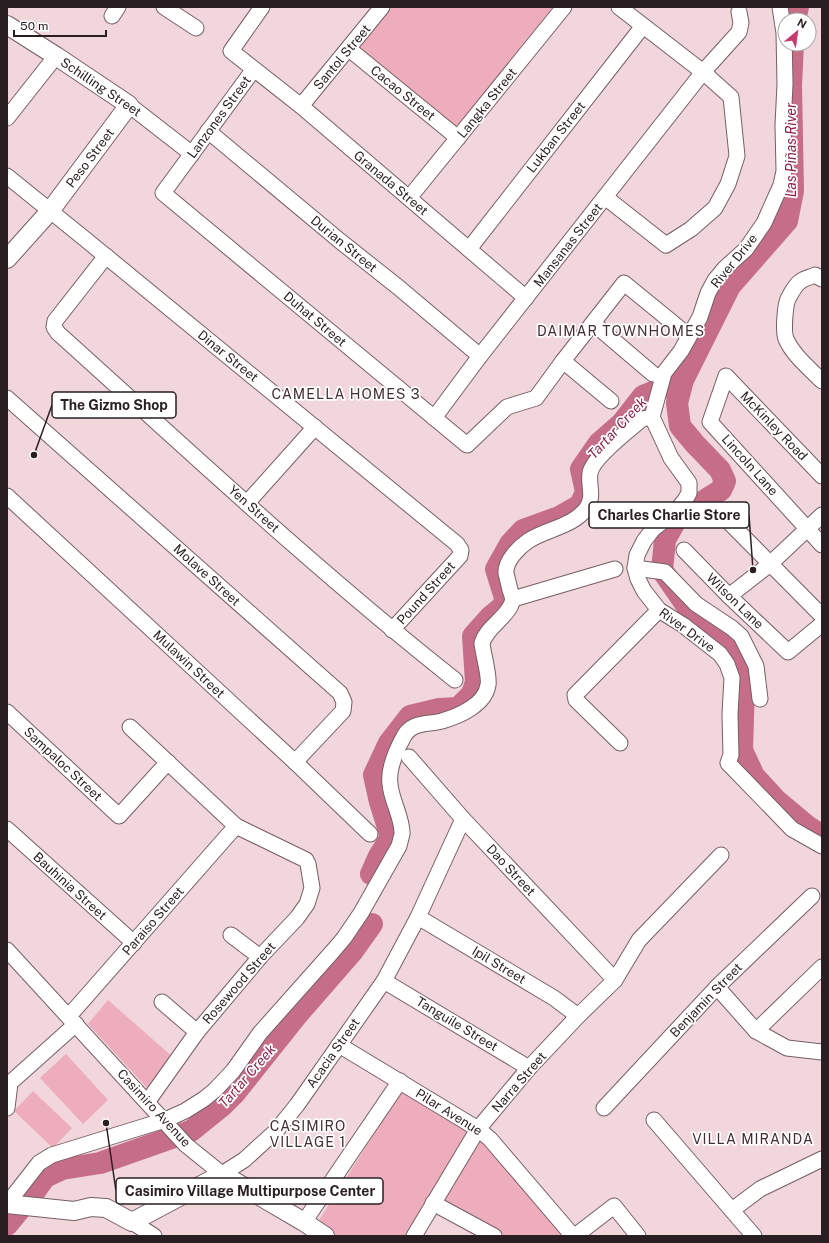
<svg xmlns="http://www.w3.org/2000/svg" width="829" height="1243" font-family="'Public Sans',sans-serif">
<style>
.green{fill:#edadbd}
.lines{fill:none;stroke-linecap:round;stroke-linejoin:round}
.river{stroke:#c66e88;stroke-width:22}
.minor-casing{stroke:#765f64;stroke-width:17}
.tertiary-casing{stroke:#765f64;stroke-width:20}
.minor{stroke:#fff;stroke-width:15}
.tertiary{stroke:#fff;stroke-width:18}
.labels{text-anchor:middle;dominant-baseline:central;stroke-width:3.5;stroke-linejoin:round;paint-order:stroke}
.street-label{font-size:13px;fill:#291f22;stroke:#fff}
.water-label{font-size:14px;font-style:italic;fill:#8b224b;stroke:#fff}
.neighbourhood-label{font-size:14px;letter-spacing:1px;fill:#442f35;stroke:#fff}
.leader{fill:none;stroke:#291f22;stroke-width:1.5}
.callout-dot{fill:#291f22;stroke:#fff;stroke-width:1.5}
.callout{fill:#fff;stroke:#291f22;stroke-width:1.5}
.callout-label{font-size:14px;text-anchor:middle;font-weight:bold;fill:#291f22}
</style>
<rect width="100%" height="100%" fill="#f1d6dc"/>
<g class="green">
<polygon points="392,7 553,7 456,127 359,48"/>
<polygon points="108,1000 175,1059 149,1090 88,1024"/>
<polygon points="66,1054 108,1100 83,1124 40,1078"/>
<polygon points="33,1091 72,1128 53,1148 14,1111"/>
<polygon points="401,1092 469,1131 406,1236 334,1236 316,1225"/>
<polygon points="480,1135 567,1236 504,1236 442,1199"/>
</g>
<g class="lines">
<g class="river">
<polyline points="795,20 798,7"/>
<polyline points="793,44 791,85 793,191 787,221 730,286 683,380 677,403 680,426 695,444 720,470 725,481 721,490 702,502 679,515 665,540 662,570 704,631 730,648 742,662 744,686 742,750 754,776 776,800 807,826 822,836"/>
<polyline points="371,874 379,856 391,837 380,802 374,775 389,743 410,716 439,709 458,708 472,694 476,682 473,636 490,617 501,608 506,601 496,569 510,544 523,530 559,517 580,505 586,492 581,469 599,443 622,423 643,396 678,382"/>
<polyline points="7,1225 35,1191 45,1177 62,1169 100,1163 191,1131 222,1106 235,1093 298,1014 352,952 372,924"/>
</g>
<g class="minor-casing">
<g id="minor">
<polyline points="164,7 196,28"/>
<polyline points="262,7 231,51 301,106 526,298"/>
<polyline points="780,7 784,33 785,84 783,125 784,171 781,185 764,223 746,249 725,268 715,280 708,293 700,317 681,351 664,373 652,417 671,458 689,483 689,493 685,500 676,511 653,529 644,541 637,555 635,568 638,579 644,591 659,610 683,625 720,654 727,664 732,678 730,714 731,755 728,763 792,829 822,846"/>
<polyline points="112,16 118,7"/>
<polyline points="349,49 458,138"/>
<polyline points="254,69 163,193 467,445 507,407 536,398 563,361 624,283 684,332"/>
<polyline points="129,105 192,154"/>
<polyline points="301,106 382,7"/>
<polyline points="7,118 56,56"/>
<polyline points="208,131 340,241 398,287 480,356"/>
<polyline points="7,176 85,239 457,544 461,550 460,556 392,630"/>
<polyline points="605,197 666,245 691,229 715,208 728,184 737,156 731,97 703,72 619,7"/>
<polyline points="409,198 564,7"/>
<polyline points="469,249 643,26"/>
<path d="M 106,256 L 55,321 L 54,327 L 58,333 C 188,450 317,571 455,680"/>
<path d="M 822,279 L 815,275 C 811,277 805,278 801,281 C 796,284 791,293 788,299 C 785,306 783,331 786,339 C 793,355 810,369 822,381"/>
<polyline points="593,323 653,374"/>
<polyline points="563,361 611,401"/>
<polyline points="7,398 340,693 344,702 343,711 295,762"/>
<polyline points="434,418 480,356 703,72 739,32 741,23 739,12"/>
<polyline points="822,476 726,376 710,422 822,545"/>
<polyline points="7,496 295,762 370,834"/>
<polyline points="247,503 315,427"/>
<polyline points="720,513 822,616"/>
<polyline points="684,550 729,596 788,652 822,624"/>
<polyline points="635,568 665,572 696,604 732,628 741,636 756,666 760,699"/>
<polyline points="729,596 770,564 822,515"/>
<polyline points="513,599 615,569"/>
<polyline points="7,712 119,816 168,762"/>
<polyline points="130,727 236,826 306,860 308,864 312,888 307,904 297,918 260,957 197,1032 148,1101"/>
<polyline points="620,743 576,700 575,695 659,610"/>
<polyline points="409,757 463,819 615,980"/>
<polyline points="7,829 134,943"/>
<polyline points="418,917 554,998 578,1016"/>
<polyline points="231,935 260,957"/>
<polyline points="7,950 186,1145 222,1174 244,1160 276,1131 297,1105 384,981 418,917 463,819"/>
<polyline points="384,981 529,1068"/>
<polyline points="717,987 756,1031 787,1048 822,1052"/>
<polyline points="162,1002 197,1032"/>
<polyline points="69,1016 236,826"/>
<polyline points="756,1031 822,967"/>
<polyline points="339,1045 478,1129 490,1139 573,1236"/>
<polyline points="7,1108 10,1083 76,1024"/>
<polyline points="604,1108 717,987 812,896"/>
<polyline points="654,1120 754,1236"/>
<polyline points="433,1203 494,1236"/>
<path d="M 7,1204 L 39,1163 L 52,1155 L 165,1120 L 185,1111 L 204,1099 L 215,1090 L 233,1071 L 260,1033 L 333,951 L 344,938 L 361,913 L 399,846 C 400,842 401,838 402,834 C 403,819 391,800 390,784 C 388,770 396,751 403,738 C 411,721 427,725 442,721 C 459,716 485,705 488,685 C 490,677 483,654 482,643 C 487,627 504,620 511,605 C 514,599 512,596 510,590 C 509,585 507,578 506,573 C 505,561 519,547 528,541 C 546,529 572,527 586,509 C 595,497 588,486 590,473 C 593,457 629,430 642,419 L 652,417"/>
<polyline points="732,1210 760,1189 822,1159"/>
<polyline points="132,1222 154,1236"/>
<polyline points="304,1222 400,1081"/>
<polyline points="414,1236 478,1129 529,1068 578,1016 615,980 639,940 721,855"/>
<polyline points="575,1236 614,1206 638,1236"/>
</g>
</g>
<g class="tertiary-casing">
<g id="tertiary">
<polyline points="7,25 56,56 129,105 50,211 7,259"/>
<polyline points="7,1204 74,1211 91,1207 106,1208 132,1222 222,1174 304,1222 325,1236"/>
</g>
</g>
<use href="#minor" class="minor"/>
<use href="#tertiary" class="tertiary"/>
</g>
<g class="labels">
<g class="street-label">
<text transform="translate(342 57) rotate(-50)">Santol Street</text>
<text transform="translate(101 87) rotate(34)">Schilling Street</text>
<text transform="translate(403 93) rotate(39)">Cacao Street</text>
<text transform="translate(487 103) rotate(-51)">Langka Street</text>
<text transform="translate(219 117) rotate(-54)">Lanzones Street</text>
<text transform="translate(556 137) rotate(-52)">Lukban Street</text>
<text transform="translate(90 158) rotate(-53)">Peso Street</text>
<text transform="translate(391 183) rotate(40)">Granada Street</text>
<text transform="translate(344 244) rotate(39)">Durian Street</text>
<text transform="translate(568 245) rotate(-52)">Mansanas Street</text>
<text transform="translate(734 261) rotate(-51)">River Drive</text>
<text transform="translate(315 319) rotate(40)">Duhat Street</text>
<text transform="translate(228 356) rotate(39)">Dinar Street</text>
<text transform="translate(774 426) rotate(46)">McKinley Road</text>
<text transform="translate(750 465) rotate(48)">Lincoln Lane</text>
<text transform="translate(254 509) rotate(42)">Yen Street</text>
<text transform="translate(207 575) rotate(42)">Molave Street</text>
<text transform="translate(426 593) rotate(-48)">Pound Street</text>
<text transform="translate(735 601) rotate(44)">Wilson Lane</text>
<text transform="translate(687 630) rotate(36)">River Drive</text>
<text transform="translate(189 664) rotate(43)">Mulawin Street</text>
<text transform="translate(63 764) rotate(43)">Sampaloc Street</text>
<text transform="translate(511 870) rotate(47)">Dao Street</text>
<text transform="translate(70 886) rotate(42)">Bauhinia Street</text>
<text transform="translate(153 921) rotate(-49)">Paraiso Street</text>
<text transform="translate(499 965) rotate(31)">Ipil Street</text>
<text transform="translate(239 983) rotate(-49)">Rosewood Street</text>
<text transform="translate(706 1000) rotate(-46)">Benjamin Street</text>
<text transform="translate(457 1024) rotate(31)">Tanguile Street</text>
<text transform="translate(333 1053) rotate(-55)">Acacia Street</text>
<text transform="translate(519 1082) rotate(-49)">Narra Street</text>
<text transform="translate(154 1108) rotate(47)">Casimiro Avenue</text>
<text transform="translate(449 1112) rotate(32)">Pilar Avenue</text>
</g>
<g class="water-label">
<text transform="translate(791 150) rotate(-90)">Las Piñas River</text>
<text transform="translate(617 428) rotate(-47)">Tartar Creek</text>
<text transform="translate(247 1076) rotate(-49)">Tartar Creek</text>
</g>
<g class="neighbourhood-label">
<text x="621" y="331">DAIMAR TOWNHOMES</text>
<text x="346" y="394">CAMELLA HOMES 3</text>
<text x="308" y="1126">CASIMIRO<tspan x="308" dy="16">VILLAGE 1</tspan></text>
<text x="753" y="1139">VILLA MIRANDA</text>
</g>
</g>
<path class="leader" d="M34 455L52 405M753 570L749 515M106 1123L116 1191"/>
<g class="callout-dot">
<circle cx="34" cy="455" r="4"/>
<circle cx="753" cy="570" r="4"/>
<circle cx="106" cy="1123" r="4"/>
</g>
<g class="callout">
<rect x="52" y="392" width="124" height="26" rx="4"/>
<rect x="589" y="502" width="160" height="26" rx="4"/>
<rect x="116" y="1178" width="267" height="26" rx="4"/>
</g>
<g class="callout-label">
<text x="114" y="410">The Gizmo Shop</text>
<text x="669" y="520">Charles Charlie Store</text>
<text x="250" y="1196">Casimiro Village Multipurpose Center</text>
</g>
<rect width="829" height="1243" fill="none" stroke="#291f22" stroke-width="16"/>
<g transform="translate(797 32) rotate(29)"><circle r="19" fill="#ffffff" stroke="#a9a5a7"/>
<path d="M0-3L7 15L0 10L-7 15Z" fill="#c63a6f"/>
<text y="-6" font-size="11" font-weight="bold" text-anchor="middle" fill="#291f22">N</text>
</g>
<path d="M14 30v6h92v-6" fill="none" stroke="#291f22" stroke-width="2"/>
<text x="20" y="30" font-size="12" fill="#291f22" stroke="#ffffff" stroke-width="3" paint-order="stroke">50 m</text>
</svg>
